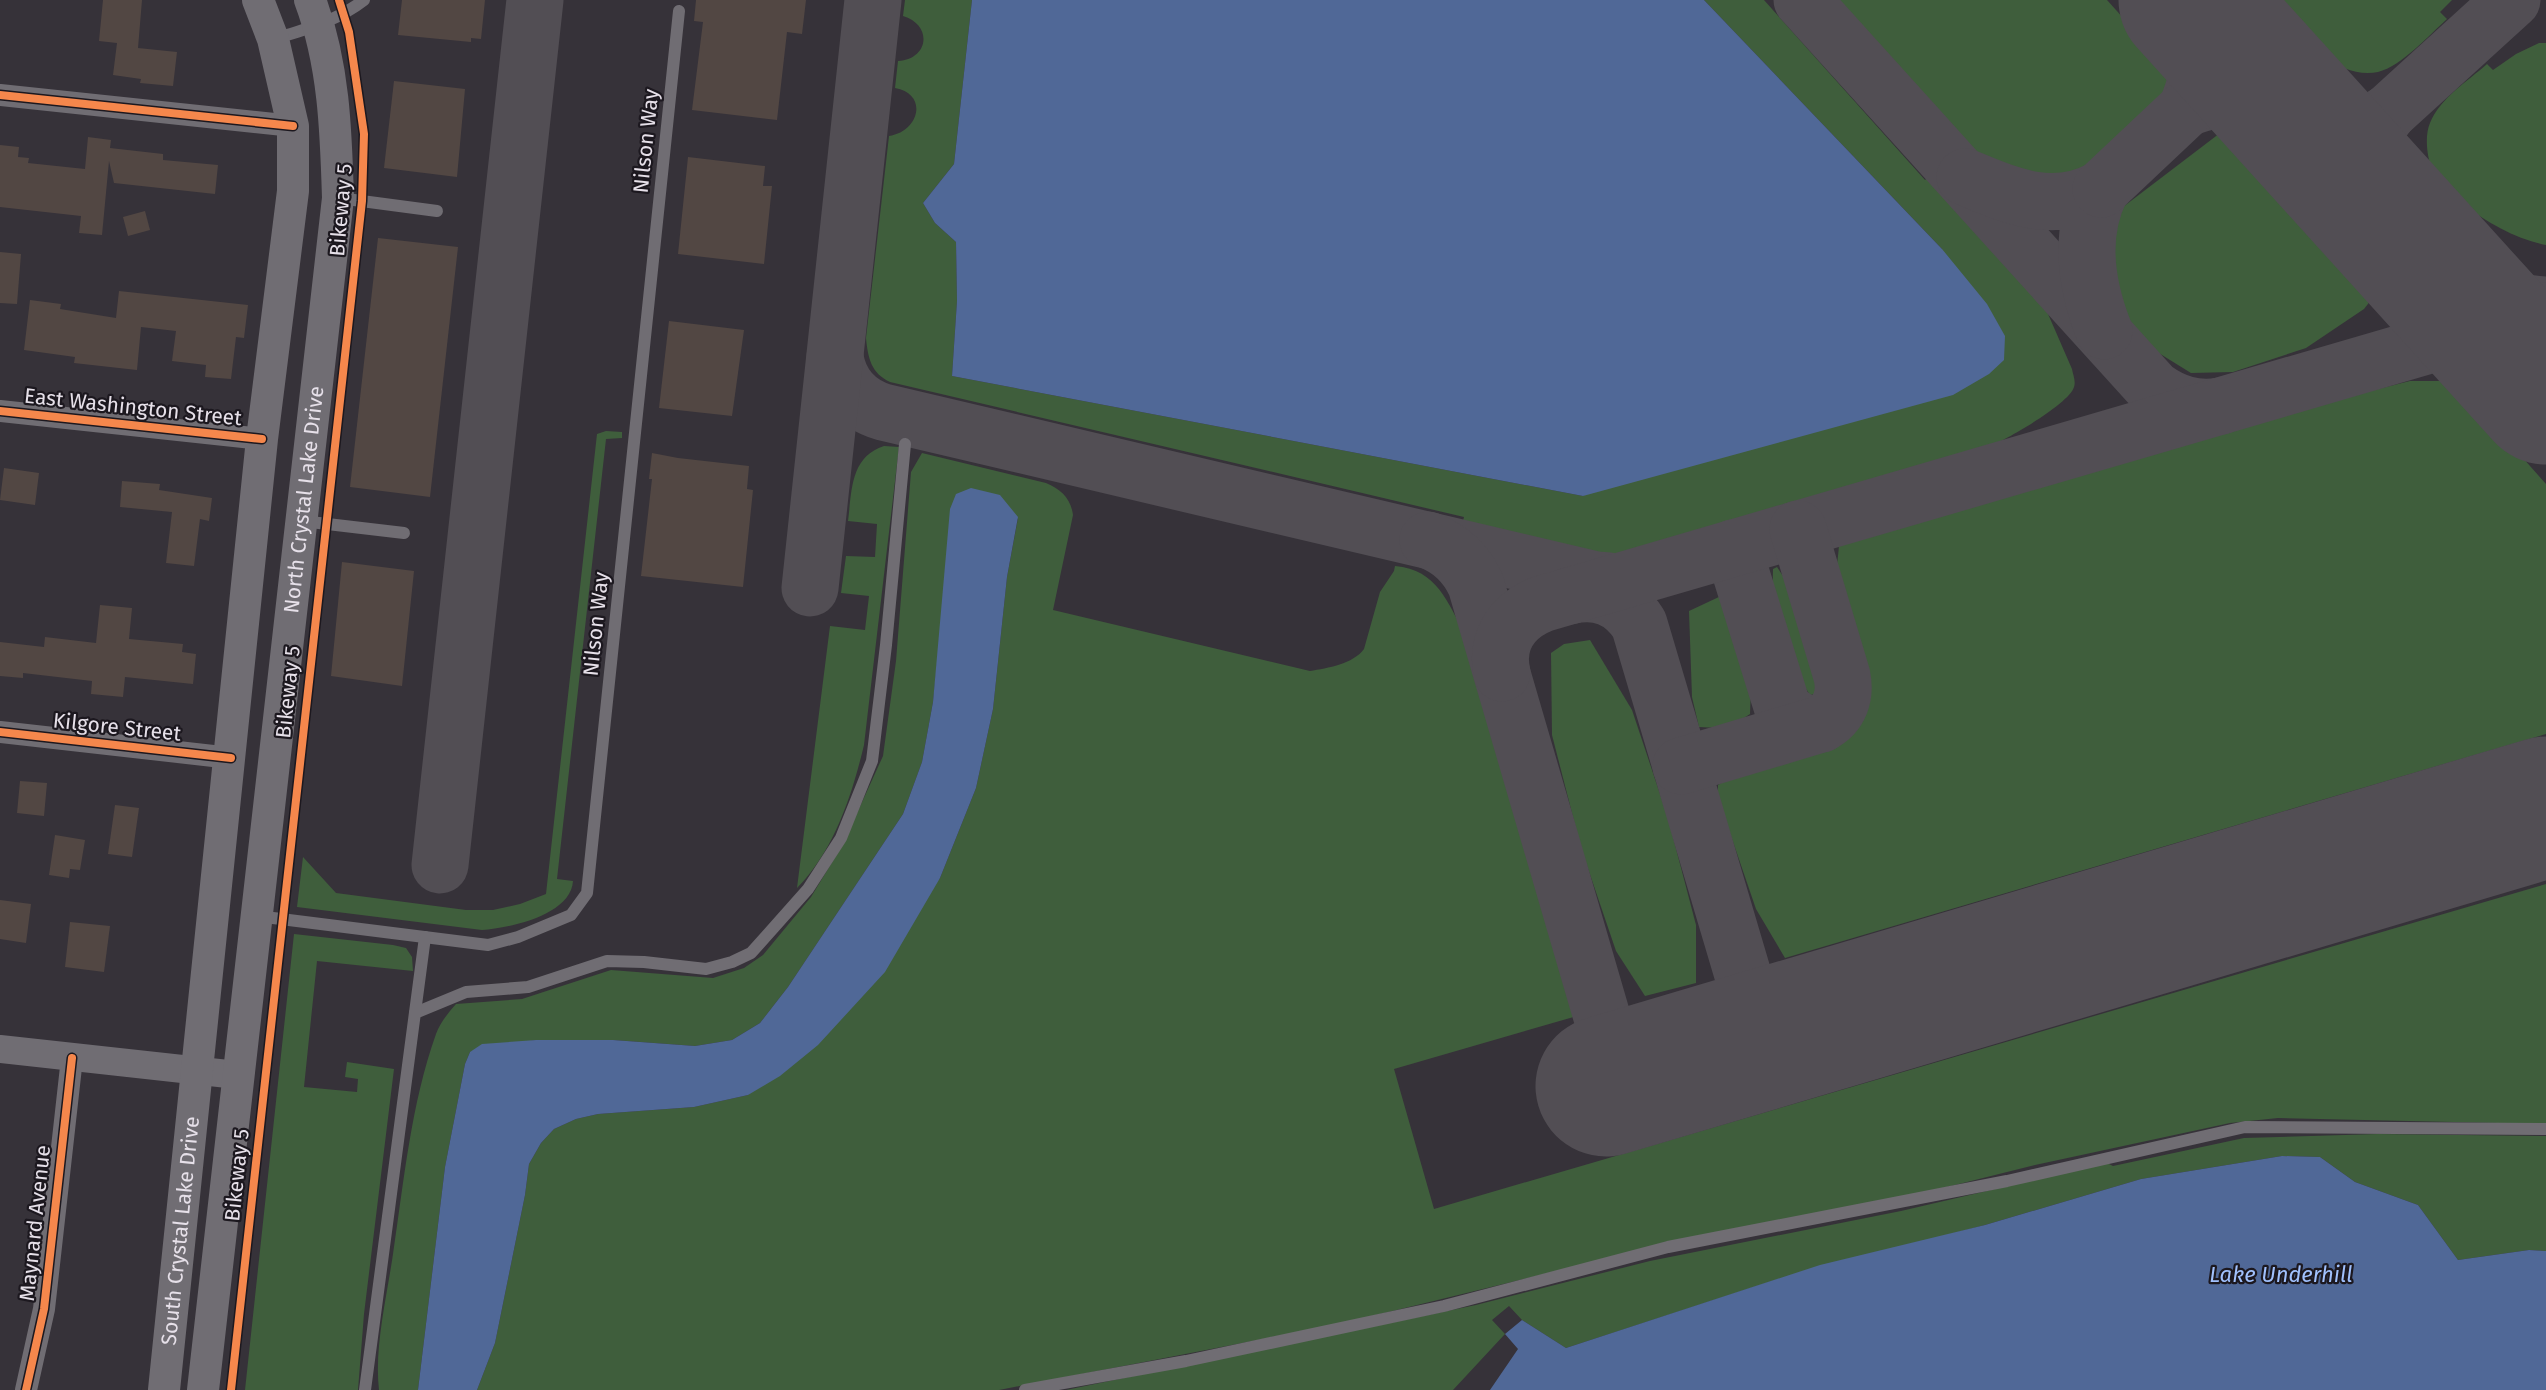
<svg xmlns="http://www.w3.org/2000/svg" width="2546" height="1390" font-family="'Fira Sans',sans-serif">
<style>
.green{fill:#3f5e3c}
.water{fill:#506897}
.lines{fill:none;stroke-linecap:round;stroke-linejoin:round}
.taxiway{stroke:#524e54;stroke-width:57}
.runway{stroke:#524e54;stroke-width:141}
.building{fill:#524743}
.service{stroke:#706d73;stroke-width:12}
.minor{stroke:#706d73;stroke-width:22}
.tertiary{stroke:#706d73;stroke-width:28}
.secondary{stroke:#706d73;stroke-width:32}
.cycleway-casing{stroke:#1c181f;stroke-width:11}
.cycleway{stroke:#f5874c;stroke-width:8}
.labels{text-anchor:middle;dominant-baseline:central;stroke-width:4.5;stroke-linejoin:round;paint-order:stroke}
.street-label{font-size:21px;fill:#e6e0e9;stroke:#1c181f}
.water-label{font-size:22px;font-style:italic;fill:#a1c1fd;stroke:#1c181f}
</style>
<rect width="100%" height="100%" fill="#363239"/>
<g class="green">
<path d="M 905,0 L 972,0 L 954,164 L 923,203 L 935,223 L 956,242 L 957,301 L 952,376 L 1583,496 L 1942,249 L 1704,0 L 1764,0 L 1925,180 L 1932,173 L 2045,307 L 2072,369 C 2073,375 2076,381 2074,387 C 2069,404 2006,440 1988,447 L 1728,525 L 1612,555 L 1461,528 L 1464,517 L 890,382 C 871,373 868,358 866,338 L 889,136 C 919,132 929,94 895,88 L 898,61 C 929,59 933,25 903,16 Z"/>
<polygon points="1822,0 2107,0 2178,79 2114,141 2074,175 2027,174 2008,169 1957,147"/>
<path d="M 2275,0 L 2452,0 L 2440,12 L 2447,19 C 2429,35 2402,66 2378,72 C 2337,81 2290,33 2275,0 Z"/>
<path d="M 2539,43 L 2546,43 L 2546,245 C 2516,239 2488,223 2464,205 C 2458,201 2449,198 2445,193 C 2430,177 2422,142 2430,123 C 2440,98 2468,81 2487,64 L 2493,70 L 2516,54 Z"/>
<polygon points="2224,130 2354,268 2375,295 2364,309 2306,348 2233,372 2191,373 2149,347 2119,317 2112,276 2112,252 2119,210"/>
<path d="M 2410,381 L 2448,381 L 2458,385 L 2546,484 L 2546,734 L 1785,958 L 1756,909 L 1718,798 L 1718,785 L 1761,758 L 1832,731 C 1882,698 1837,635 1835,591 C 1835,576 1838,560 1839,545 L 2258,419 Z"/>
<path d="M 606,431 L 622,432 L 622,438 L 606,439 L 557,879 L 573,881 C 571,915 510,928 482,930 L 297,907 L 303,857 L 336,893 L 466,910 L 493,910 L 520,904 L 546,894 L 597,434 Z"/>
<path d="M 884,446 L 899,447 L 864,745 C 852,795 834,851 797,888 L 830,626 L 865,630 L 869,596 L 841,593 L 846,556 L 875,557 L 877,524 L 848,521 C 852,491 850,457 884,446 Z"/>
<path d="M 922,453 L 1046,483 C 1061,489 1071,499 1073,515 L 1053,610 L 1310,671 C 1328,668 1353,664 1364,649 L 1380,592 L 1394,571 L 1395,566 C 1438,570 1447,602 1466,636 L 1577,1016 L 1394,1069 L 1434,1209 L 2546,884 L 2546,1124 L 2278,1118 L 2230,1123 L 2035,1165 L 1935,1190 L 1659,1246 L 1335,1325 L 999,1390 L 477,1390 L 495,1343 L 525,1195 L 529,1164 L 541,1143 L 554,1129 L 576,1119 L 598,1114 L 694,1107 L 748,1095 L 940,878 L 976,788 L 993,709 L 1007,577 L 1018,518 L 943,606 L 933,702 L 922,762 L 903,814 L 788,987 L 760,1023 L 732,1040 L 695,1046 L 613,1040 L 536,1040 L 470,1052 L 465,1064 L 445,1167 L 418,1390 L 379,1390 C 374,1348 387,1296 393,1254 C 404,1181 411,1104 436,1034 C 440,1023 448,1013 456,1004 L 522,999 L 611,970 L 713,978 L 744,968 L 763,955 L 811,897 L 842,846 L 883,756 L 896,661 L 911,472 Z"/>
<polygon points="1777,567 1806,611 1816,644 1815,694 1810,695 1783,654 1772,617 1773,569"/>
<path d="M 1721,596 L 1739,621 L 1752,661 L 1750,714 C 1734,725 1719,729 1699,727 L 1692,697 L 1689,611 Z"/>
<polygon points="1590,640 1632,710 1668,818 1696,925 1696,983 1645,996 1616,951 1581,848 1552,735 1551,653 1564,644"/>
<polygon points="294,934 393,945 406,948 412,957 413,971 317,961 304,1087 357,1092 358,1079 345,1077 347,1062 394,1069 364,1314 358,1390 245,1390"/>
<polygon points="2378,1134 2546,1136 2546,1251 2529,1250 2458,1260 2418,1205 2355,1182 2320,1157 2282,1156 2141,1179 1985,1225 1779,1279 1566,1348 1522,1320 1509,1306 1492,1320 1505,1334 1453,1390 1066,1390 1476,1305 1650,1261 1901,1211 2107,1163 2113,1166 2244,1138"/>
</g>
<g class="water">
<polygon points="972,0 1704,0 1942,249 1987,304 2005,336 2004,360 1989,374 1953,395 1583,496 952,376 957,301 956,242 935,223 923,203 954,164"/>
<polygon points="971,488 1000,495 1018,517 1007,577 993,709 976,788 940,878 885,972 818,1045 780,1076 748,1095 694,1107 598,1114 576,1119 554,1129 541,1143 529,1164 525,1195 495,1343 477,1390 418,1390 445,1167 465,1064 470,1052 482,1044 536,1040 613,1040 695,1046 732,1040 760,1023 788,987 903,814 922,762 933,702 950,509 956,494"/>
<polygon points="2282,1156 2320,1157 2355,1182 2418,1205 2458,1260 2529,1250 2546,1251 2546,1390 1490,1390 1518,1349 1505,1334 1522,1320 1566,1348 1820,1265 1985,1225 2141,1179"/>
</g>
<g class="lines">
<g class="taxiway">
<path d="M 1802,0 L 2154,389 C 2175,404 2195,410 2221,406"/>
<polyline points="2225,0 2231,28 2277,97"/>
<path d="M 2198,10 C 2205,43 2200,76 2187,108 C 2218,97 2249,90 2282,102"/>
<path d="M 2293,115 C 2330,130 2355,136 2389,112"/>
<path d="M 1965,177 C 2011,196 2053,215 2101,189 C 2078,235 2086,285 2104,331"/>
<polyline points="2101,189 2187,108"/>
<path d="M 2386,217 C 2368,176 2357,150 2389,112 L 2512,0"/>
<path d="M 2394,226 C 2413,242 2429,262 2450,276 C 2477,294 2513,303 2546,305"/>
<path d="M 2444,340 C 2492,334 2515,365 2546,395"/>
<path d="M 835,357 C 839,384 856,404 883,412 L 1596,580 L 1609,581"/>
<path d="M 1428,540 C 1451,549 1466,563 1476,585 L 1621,1082"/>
<path d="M 1733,548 L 1782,706 C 1792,719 1804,725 1821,724"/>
<polyline points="810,588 873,0"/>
<path d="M 1569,596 C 1598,589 1622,598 1639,624 L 1746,985 C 1761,1014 1785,1019 1815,1024"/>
<path d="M 1502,673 C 1495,641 1512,616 1542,604 L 2546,311"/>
<path d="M 1681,766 L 1821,724 C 1840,714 1846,696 1842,676 L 1798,529"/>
<polyline points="440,865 535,0"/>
</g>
<g class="runway">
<polyline points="2189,0 2546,394"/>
<polyline points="1606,1086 2546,807"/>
</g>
</g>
<g class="building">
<polygon points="103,0 142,0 138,48 177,52 173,86 140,83 141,79 113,75 117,43 99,41"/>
<polygon points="402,0 485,0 481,39 471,38 471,42 398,35"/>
<polygon points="696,0 806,0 802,34 787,32 777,120 692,110 703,22 694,21"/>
<polygon points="394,81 465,89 457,177 384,168"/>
<polygon points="88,137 111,140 110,148 163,154 163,160 218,165 215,194 114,183 109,161 102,235 79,233 81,216 0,207 0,145 19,147 18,157 29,158 28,163 85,169"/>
<polygon points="688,157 765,166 763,186 772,186 764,264 678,254"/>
<polygon points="145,211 150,230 128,236 123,217"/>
<polygon points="378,238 458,247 430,497 350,487"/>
<polygon points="0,252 21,254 17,304 0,303"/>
<polygon points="119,291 248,305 244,338 236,337 231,379 205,377 206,365 172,361 176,331 141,327 137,370 74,363 75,357 24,350 30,300 61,304 60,309 116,318"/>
<polygon points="669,321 744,330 732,416 659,408"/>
<polygon points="652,453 678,458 749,466 747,489 753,490 743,587 641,576 652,479 649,479"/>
<polygon points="4,468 39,473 35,505 0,500"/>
<polygon points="122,481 160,484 159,490 212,498 209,521 200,519 194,566 166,563 172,512 120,507"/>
<polygon points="342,562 414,571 402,686 331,676"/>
<polygon points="100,605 132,608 129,639 183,644 182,652 196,654 193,684 125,677 123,697 91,694 92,681 23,673 23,678 0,676 0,642 44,647 45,637 96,643"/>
<polygon points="20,781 47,783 44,816 17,813"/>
<polygon points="115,805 139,808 132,857 108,854"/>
<polygon points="55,835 85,840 80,870 70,869 69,878 49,875"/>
<polygon points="0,900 31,904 26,943 0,939"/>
<polygon points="70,922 110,926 104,972 65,967"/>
</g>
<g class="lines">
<g class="service">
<path d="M 274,39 C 306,29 337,21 364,0"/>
<polyline points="339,198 437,211"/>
<polyline points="302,521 404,533"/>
<polyline points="257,916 488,945 518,937 571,915 587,893 679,11"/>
<polyline points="415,1013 466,992 528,987 607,961 644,962 706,969 732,962 751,953 808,889 841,838 872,761 886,645 905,444"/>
<polyline points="365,1390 425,937"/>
<polyline points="1025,1390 1186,1361 1444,1306 1668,1247 2007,1181 2245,1127 2546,1129"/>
</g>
<g class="minor">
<polyline points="0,95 293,126"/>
<polyline points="0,411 262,439"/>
<polyline points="0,732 231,758"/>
<polyline points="26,1390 44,1309 72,1058"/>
</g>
<polyline class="tertiary" points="0,1049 237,1075"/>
<g class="secondary">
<path id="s1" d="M 164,1390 L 262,439 L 293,191 L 293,126 L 273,39 L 258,0"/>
<path id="s2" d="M 203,1390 L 338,198 C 336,131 334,64 310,0"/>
</g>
<g class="cycleway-casing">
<g id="cycleway">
<polyline points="0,95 293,126"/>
<polyline points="0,411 262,439"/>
<polyline points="0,732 231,758"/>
<polyline points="26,1390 44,1309 72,1058"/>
<polyline points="231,1390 362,201 364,134 349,32 339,0"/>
</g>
</g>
<use href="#cycleway" class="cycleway"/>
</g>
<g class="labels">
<g class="street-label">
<text transform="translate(646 141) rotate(-84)">Nilson Way</text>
<text transform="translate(341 210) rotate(-85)">Bikeway 5</text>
<text transform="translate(133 407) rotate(6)">East Washington Street</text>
<text stroke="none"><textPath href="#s2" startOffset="896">North Crystal Lake Drive</textPath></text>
<text transform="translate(596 624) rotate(-84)">Nilson Way</text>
<text transform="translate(288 692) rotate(-84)">Bikeway 5</text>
<text transform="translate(117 727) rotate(6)">Kilgore Street</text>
<text transform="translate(237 1175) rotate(-84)">Bikeway 5</text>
<text transform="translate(35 1223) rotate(-84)">Maynard Avenue</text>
<text stroke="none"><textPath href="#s1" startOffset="160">South Crystal Lake Drive</textPath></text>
</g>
<g class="water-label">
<text x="2281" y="1274">Lake Underhill</text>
</g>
</g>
</svg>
